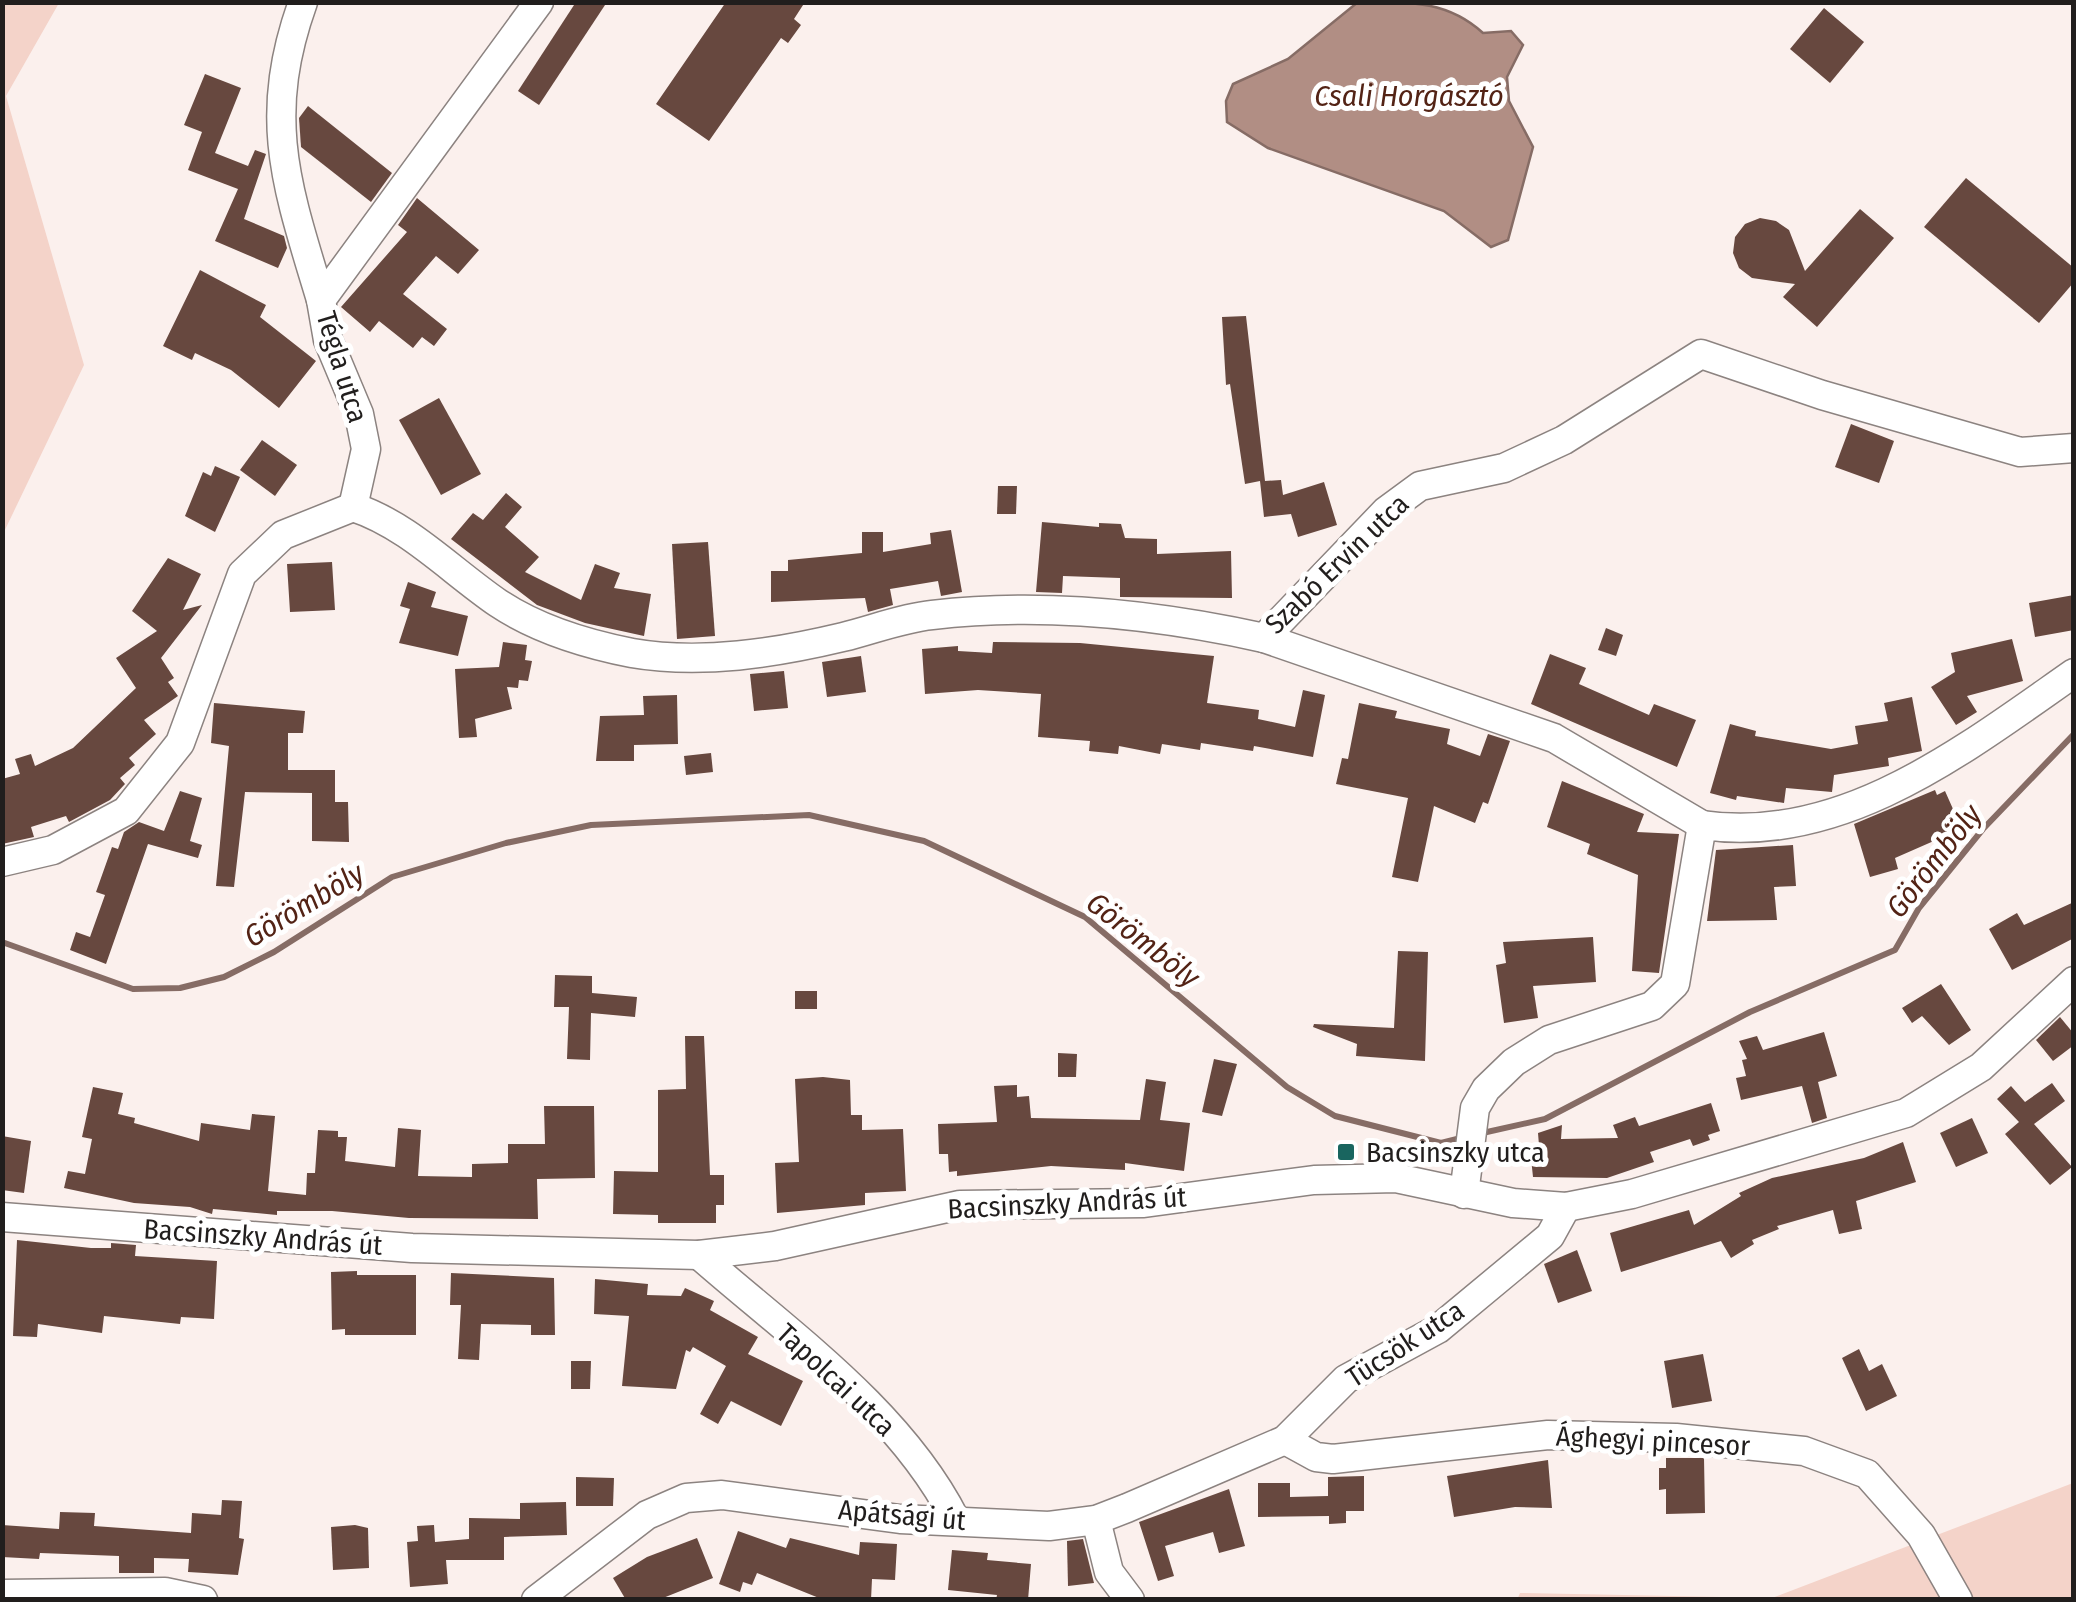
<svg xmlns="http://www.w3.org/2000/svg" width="2076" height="1602" font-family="'Fira Sans Condensed',sans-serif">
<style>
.green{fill:#f4d3c9}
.water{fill:#b18e84;stroke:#866c65;stroke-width:2.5}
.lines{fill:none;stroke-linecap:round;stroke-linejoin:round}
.stream{stroke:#866c65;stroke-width:6}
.building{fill:#67483f}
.minor-casing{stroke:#8c8380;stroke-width:31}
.minor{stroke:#fff;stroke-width:28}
.poi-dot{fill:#19655f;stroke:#fff;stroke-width:4}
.labels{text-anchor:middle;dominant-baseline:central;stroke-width:10;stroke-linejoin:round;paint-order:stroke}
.street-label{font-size:28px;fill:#211e1d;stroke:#fff}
.poi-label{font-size:28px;fill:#211e1d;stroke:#fff;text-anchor:start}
.water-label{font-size:30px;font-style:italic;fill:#532315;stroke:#fff}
</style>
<rect width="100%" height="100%" fill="#fbf0ed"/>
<g class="green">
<polygon points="3,2 59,3 6,96 84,365 3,534"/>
<polygon points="2073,1483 2073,1599 1517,1600 1520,1593 1772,1598"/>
</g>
<path class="water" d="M 1358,2 C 1409,2 1447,0 1483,33 L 1511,31 L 1523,45 L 1507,77 L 1509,101 L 1533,147 L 1508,240 L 1491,247 L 1444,211 L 1268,148 L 1227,122 L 1226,101 L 1233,84 L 1288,59 Z"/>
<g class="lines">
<g class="stream">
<polyline points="2,942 133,989 180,988 224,977 274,952 392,877 506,843 591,825 809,815 924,841 1085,917 1287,1087 1335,1116 1441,1143 1461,1138"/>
<polyline points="1478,1134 1545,1119 1750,1012 1895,950 1919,908 1983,829 2074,734"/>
</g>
</g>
<g class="building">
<polygon points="576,2 607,2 539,105 518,91"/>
<polygon points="726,2 805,2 794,19 801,25 788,43 781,38 709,141 656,104"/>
<polygon points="1824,8 1864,42 1830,83 1790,49"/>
<polygon points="205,74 241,88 215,153 248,166 255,150 266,154 244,219 284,236 287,248 278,268 215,241 238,189 188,170 202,132 184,125"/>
<polygon points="308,106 392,173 371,202 301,147 299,118"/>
<polygon points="1966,178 2074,268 2074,282 2039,323 1924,227"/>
<polygon points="417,198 479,250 458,274 436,256 403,294 447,329 434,346 422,337 413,348 379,321 370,332 341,307 407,232 398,225"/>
<polygon points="1860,209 1894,238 1817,327 1783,297 1795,284 1752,278 1739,268 1733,253 1735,237 1745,224 1760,218 1776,221 1789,230 1805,271"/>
<polygon points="200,270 266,305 260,317 316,361 279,408 231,370 195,353 192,360 163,346"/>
<polygon points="1246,316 1265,481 1281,480 1283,495 1324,482 1337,525 1298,537 1291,514 1264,517 1260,481 1245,484 1230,384 1226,385 1222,317"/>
<polygon points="439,398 481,474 441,495 399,420"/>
<polygon points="1851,424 1894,441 1879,483 1835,467"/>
<polygon points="262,440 297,465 275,496 240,470"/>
<polygon points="215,466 240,477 215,532 185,516 203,472 211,476"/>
<polygon points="998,486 1017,486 1016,514 997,514"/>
<polygon points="506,493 522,507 505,527 539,557 525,572 581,600 595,564 620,573 614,588 651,594 644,636 585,623 537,605 451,539 473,513 483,520"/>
<polygon points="1042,522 1099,527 1099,523 1121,524 1125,538 1157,539 1157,554 1231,551 1232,598 1120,597 1120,578 1063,576 1062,593 1036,592"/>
<polygon points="951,530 962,592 941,596 938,581 890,589 893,605 868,612 865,598 771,602 771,571 788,571 788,560 862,553 862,532 883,532 883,552 931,544 930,533"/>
<polygon points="708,542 715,636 677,639 672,544"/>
<polygon points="168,558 201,574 183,610 202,605 161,658 174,678 168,682 178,696 144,720 156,734 129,758 135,765 120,778 125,784 110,800 69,822 66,816 31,827 34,837 2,844 2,779 20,774 15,759 31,754 35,766 73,748 136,688 116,658 157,631 132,611"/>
<polygon points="332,562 335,610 290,612 287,564"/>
<polygon points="408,582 436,592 431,607 468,616 458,656 399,643 410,609 400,606"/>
<polygon points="2074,595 2074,630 2035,637 2029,603"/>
<polygon points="1606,628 1623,635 1616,656 1598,650"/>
<polygon points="2012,639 2023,681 1967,696 1977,712 1956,725 1931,687 1955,672 1951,653"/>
<polygon points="503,642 527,645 525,660 532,661 528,681 519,680 518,688 507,687 512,709 475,719 477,737 459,738 455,669 499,667"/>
<polygon points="993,642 1080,643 1214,656 1207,703 1259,710 1258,719 1295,727 1303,690 1325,695 1313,757 1254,746 1253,751 1201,743 1200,750 1162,744 1160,754 1119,746 1118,754 1089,751 1090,741 1038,737 1041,694 978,690 925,694 922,649 958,646 958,651 992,653"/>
<polygon points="1550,654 1586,668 1579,684 1649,715 1654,704 1696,720 1677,767 1531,704"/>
<polygon points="861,656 866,692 827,697 822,662"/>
<polygon points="784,671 788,708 754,711 750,674"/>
<polygon points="677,695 678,744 634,745 634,761 596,761 600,716 644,715 643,696"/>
<polygon points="1912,697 1922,751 1888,758 1889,766 1834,775 1832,792 1786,788 1784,803 1737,796 1736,800 1710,793 1730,724 1756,731 1755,736 1831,749 1858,744 1855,726 1888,721 1884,703"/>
<polygon points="214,703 305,711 303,733 288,733 288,770 335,770 335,802 348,802 349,842 312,841 312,793 245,792 234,887 216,886 229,746 211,743"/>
<polygon points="1359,703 1397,711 1395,718 1450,729 1447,744 1480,756 1488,734 1510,741 1488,804 1483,802 1475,823 1434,806 1418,882 1392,877 1408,798 1336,784 1342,758 1348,759"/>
<polygon points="711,753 713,772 686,775 684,756"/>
<polygon points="1562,781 1644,814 1637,832 1679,834 1659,973 1632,971 1638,875 1587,854 1590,844 1547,827"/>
<polygon points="1935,790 1937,795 1945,791 1957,818 1947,822 1952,833 1895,858 1898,869 1870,877 1854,824"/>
<polygon points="180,791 202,798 190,841 202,845 198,858 148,844 106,964 70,950 76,932 90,937 105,895 96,892 112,847 118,849 124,832 139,822 164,831"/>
<polygon points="1793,845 1796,886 1774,887 1777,920 1707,921 1716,850"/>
<polygon points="2074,902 2074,938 2012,970 1989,929 2017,913 2024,925"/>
<polygon points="1593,937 1596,982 1533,986 1538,1018 1504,1023 1496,965 1506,963 1503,942"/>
<polygon points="1398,951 1428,952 1425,1061 1356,1056 1357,1044 1313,1027 1314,1024 1394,1028"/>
<polygon points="555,975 592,976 592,993 637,997 635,1017 591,1013 590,1060 567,1059 569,1007 554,1007"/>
<polygon points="1941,984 1971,1030 1949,1045 1922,1016 1912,1023 1902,1008"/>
<rect x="795" y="991" width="22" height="18"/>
<polygon points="2060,1017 2074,1034 2074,1045 2053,1061 2036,1040"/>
<polygon points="1824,1032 1837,1076 1818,1082 1827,1118 1812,1123 1802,1086 1741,1100 1736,1078 1746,1076 1742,1060 1747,1059 1739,1041 1757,1036 1763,1050"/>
<polygon points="685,1036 704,1036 710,1175 724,1175 724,1205 716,1205 716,1223 658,1223 658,1215 613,1214 614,1171 658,1172 658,1090 686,1089"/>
<polygon points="1058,1053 1077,1054 1076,1077 1058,1077"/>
<polygon points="1214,1059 1237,1064 1222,1116 1202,1112"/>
<polygon points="823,1077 850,1080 851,1115 862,1115 862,1130 903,1129 906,1191 865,1193 865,1205 777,1213 775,1163 799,1162 795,1079"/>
<polygon points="1146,1079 1166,1082 1160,1120 1190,1123 1184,1171 1125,1163 1125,1170 1051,1166 957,1176 957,1171 949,1172 948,1154 939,1154 938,1124 997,1122 994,1086 1017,1085 1017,1097 1029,1096 1031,1118 1140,1120"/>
<polygon points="2052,1083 2065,1101 2034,1124 2072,1167 2050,1185 2005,1134 2019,1122 1997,1099 2011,1086 2025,1102"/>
<polygon points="93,1087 123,1093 118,1114 135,1118 134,1123 199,1141 201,1123 250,1130 252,1114 275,1116 268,1191 306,1195 307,1173 315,1173 318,1130 338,1131 338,1137 347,1137 345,1161 395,1167 398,1128 421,1130 418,1176 472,1177 472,1164 508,1163 508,1144 545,1144 544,1106 594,1106 595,1178 537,1179 538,1219 409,1218 332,1211 277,1211 277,1215 213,1209 212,1214 190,1207 134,1203 64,1188 68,1171 85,1174 92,1139 82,1137"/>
<polygon points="1711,1103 1720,1131 1708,1135 1710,1140 1693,1146 1690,1139 1650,1152 1654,1162 1607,1178 1533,1177 1531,1158 1540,1158 1538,1133 1562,1125 1561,1139 1618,1138 1613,1125 1635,1117 1639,1126"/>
<polygon points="1972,1118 1988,1153 1956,1167 1940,1133"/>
<polygon points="2,1136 31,1141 24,1193 2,1190"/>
<polygon points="1903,1142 1916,1182 1856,1201 1862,1229 1839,1234 1833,1210 1777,1226 1779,1229 1752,1240 1754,1244 1731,1258 1721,1241 1621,1272 1610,1233 1689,1210 1694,1225 1741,1196 1739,1193 1772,1178 1864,1158"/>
<polygon points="17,1240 91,1248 111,1248 111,1243 136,1245 135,1256 217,1261 214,1319 181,1317 180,1324 104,1316 102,1333 38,1324 37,1337 13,1336"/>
<polygon points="1577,1250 1592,1291 1558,1303 1544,1264"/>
<polygon points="357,1271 357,1275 416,1275 416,1335 345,1335 345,1329 332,1330 331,1272"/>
<polygon points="451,1273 554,1278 555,1335 531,1335 531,1325 481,1324 479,1360 458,1359 461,1305 450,1305"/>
<polygon points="595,1279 648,1284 647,1295 681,1296 685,1288 714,1301 710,1310 758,1337 748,1354 803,1381 781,1426 731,1401 718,1424 700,1414 726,1366 693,1347 690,1352 686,1350 676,1389 622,1386 629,1316 594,1314"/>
<polygon points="1859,1349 1869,1371 1882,1364 1897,1396 1866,1411 1842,1358"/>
<polygon points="1703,1354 1712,1401 1672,1408 1664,1361"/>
<polygon points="571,1361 591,1361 590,1389 571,1389"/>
<polygon points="1666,1458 1704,1458 1705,1513 1666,1514 1666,1489 1659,1490 1659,1468 1666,1468"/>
<polygon points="1548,1460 1552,1508 1515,1507 1454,1517 1447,1476"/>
<polygon points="1364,1476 1364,1511 1346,1511 1346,1523 1329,1524 1329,1516 1258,1517 1258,1483 1290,1483 1290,1497 1328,1496 1328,1477"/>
<polygon points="576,1477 614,1478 613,1506 576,1506"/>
<polygon points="1229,1489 1245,1546 1219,1553 1213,1532 1165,1546 1174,1576 1158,1581 1139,1522"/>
<polygon points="222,1500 242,1501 239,1538 244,1539 238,1575 188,1572 189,1559 154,1558 154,1573 119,1573 119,1556 40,1553 39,1559 2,1557 2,1525 59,1529 60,1512 95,1513 94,1526 191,1533 192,1513 221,1515"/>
<polygon points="566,1502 567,1535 504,1537 504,1560 446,1560 448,1584 410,1587 407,1542 418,1541 417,1526 434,1525 435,1542 469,1539 469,1518 520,1519 520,1503"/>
<polygon points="355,1525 368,1528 369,1568 333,1570 331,1527"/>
<polygon points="738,1531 786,1548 790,1538 859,1555 860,1542 897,1544 895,1580 872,1579 871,1600 824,1600 757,1573 752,1585 743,1582 740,1592 719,1584"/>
<polygon points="697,1538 713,1578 658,1600 626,1600 613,1578 647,1557"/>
<polygon points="1083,1539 1094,1583 1068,1586 1067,1541"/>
<polygon points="952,1550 988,1553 987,1560 1031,1564 1028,1600 996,1600 997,1595 948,1590"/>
</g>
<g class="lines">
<g class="minor-casing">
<g id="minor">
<path d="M 303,2 C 261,119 287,187 321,300"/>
<path d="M 353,507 C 408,525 450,570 498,603 C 537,629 586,644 632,653 C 701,665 776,653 843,637 C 872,630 902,618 932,615 C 1044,602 1155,614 1264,638 L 1386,511 L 1420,486 L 1504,468 L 1564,440 L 1701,354 L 1822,395 L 2020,452 L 2074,448"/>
<polyline points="353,507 366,449 359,414 328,340 321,300 539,2"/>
<polyline points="1264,638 1554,738 1702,825"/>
<polyline points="2,862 53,850 126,811 180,743 242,574 283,535 353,507"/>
<path d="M 1464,1194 L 1475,1108 L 1486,1089 L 1514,1062 L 1549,1040 L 1652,1006 L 1675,984 L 1702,825 C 1842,846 1965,749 2074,673"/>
<polyline points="2,1217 412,1248 699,1255 775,1246 960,1205 1144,1203 1314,1180 1396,1178 1513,1203 1566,1207 1632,1194 1906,1113 1981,1067 2074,981"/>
<path d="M 699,1255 C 789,1334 900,1411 955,1519"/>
<polyline points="1285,1440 1316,1457 1333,1459 1548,1435 1676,1438 1804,1451 1867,1474 1921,1535 1958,1600"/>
<polyline points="1096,1520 1109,1572 1130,1600"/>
<polyline points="2,1594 165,1592 203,1600"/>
<polyline points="536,1600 647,1515 686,1498 722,1495 900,1519 1049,1526 1096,1520 1127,1508 1285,1440 1346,1379 1438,1329 1550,1236 1566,1207"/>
</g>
</g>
<use href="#minor" class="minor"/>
</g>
<rect class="poi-dot" x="1336" y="1142" width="20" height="20" rx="5"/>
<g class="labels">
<g class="street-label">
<text transform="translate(342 367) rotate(73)">Tégla utca</text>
<text transform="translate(1337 564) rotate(-44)">Szabó Ervin utca</text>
<text transform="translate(1067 1203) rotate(-3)">Bacsinszky András út</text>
<text transform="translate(263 1237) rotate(4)">Bacsinszky András út</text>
<text transform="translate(1405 1344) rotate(-33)">Tücsök utca</text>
<text transform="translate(836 1380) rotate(43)">Tapolcai utca</text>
<text transform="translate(1653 1441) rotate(3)">Ághegyi pincesor</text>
<text transform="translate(902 1515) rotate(5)">Apátsági út</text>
</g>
<g class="poi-label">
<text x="1366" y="1152">Bacsinszky utca</text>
</g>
<g class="water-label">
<text x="1409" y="96">Csali Horgásztó</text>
<text transform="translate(1934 861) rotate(-52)">Görömböly</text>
<text transform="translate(304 905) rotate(-31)">Görömböly</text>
<text transform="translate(1143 940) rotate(38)">Görömböly</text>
</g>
</g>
<rect width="2076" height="1602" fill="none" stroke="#211e1d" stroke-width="10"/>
</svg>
